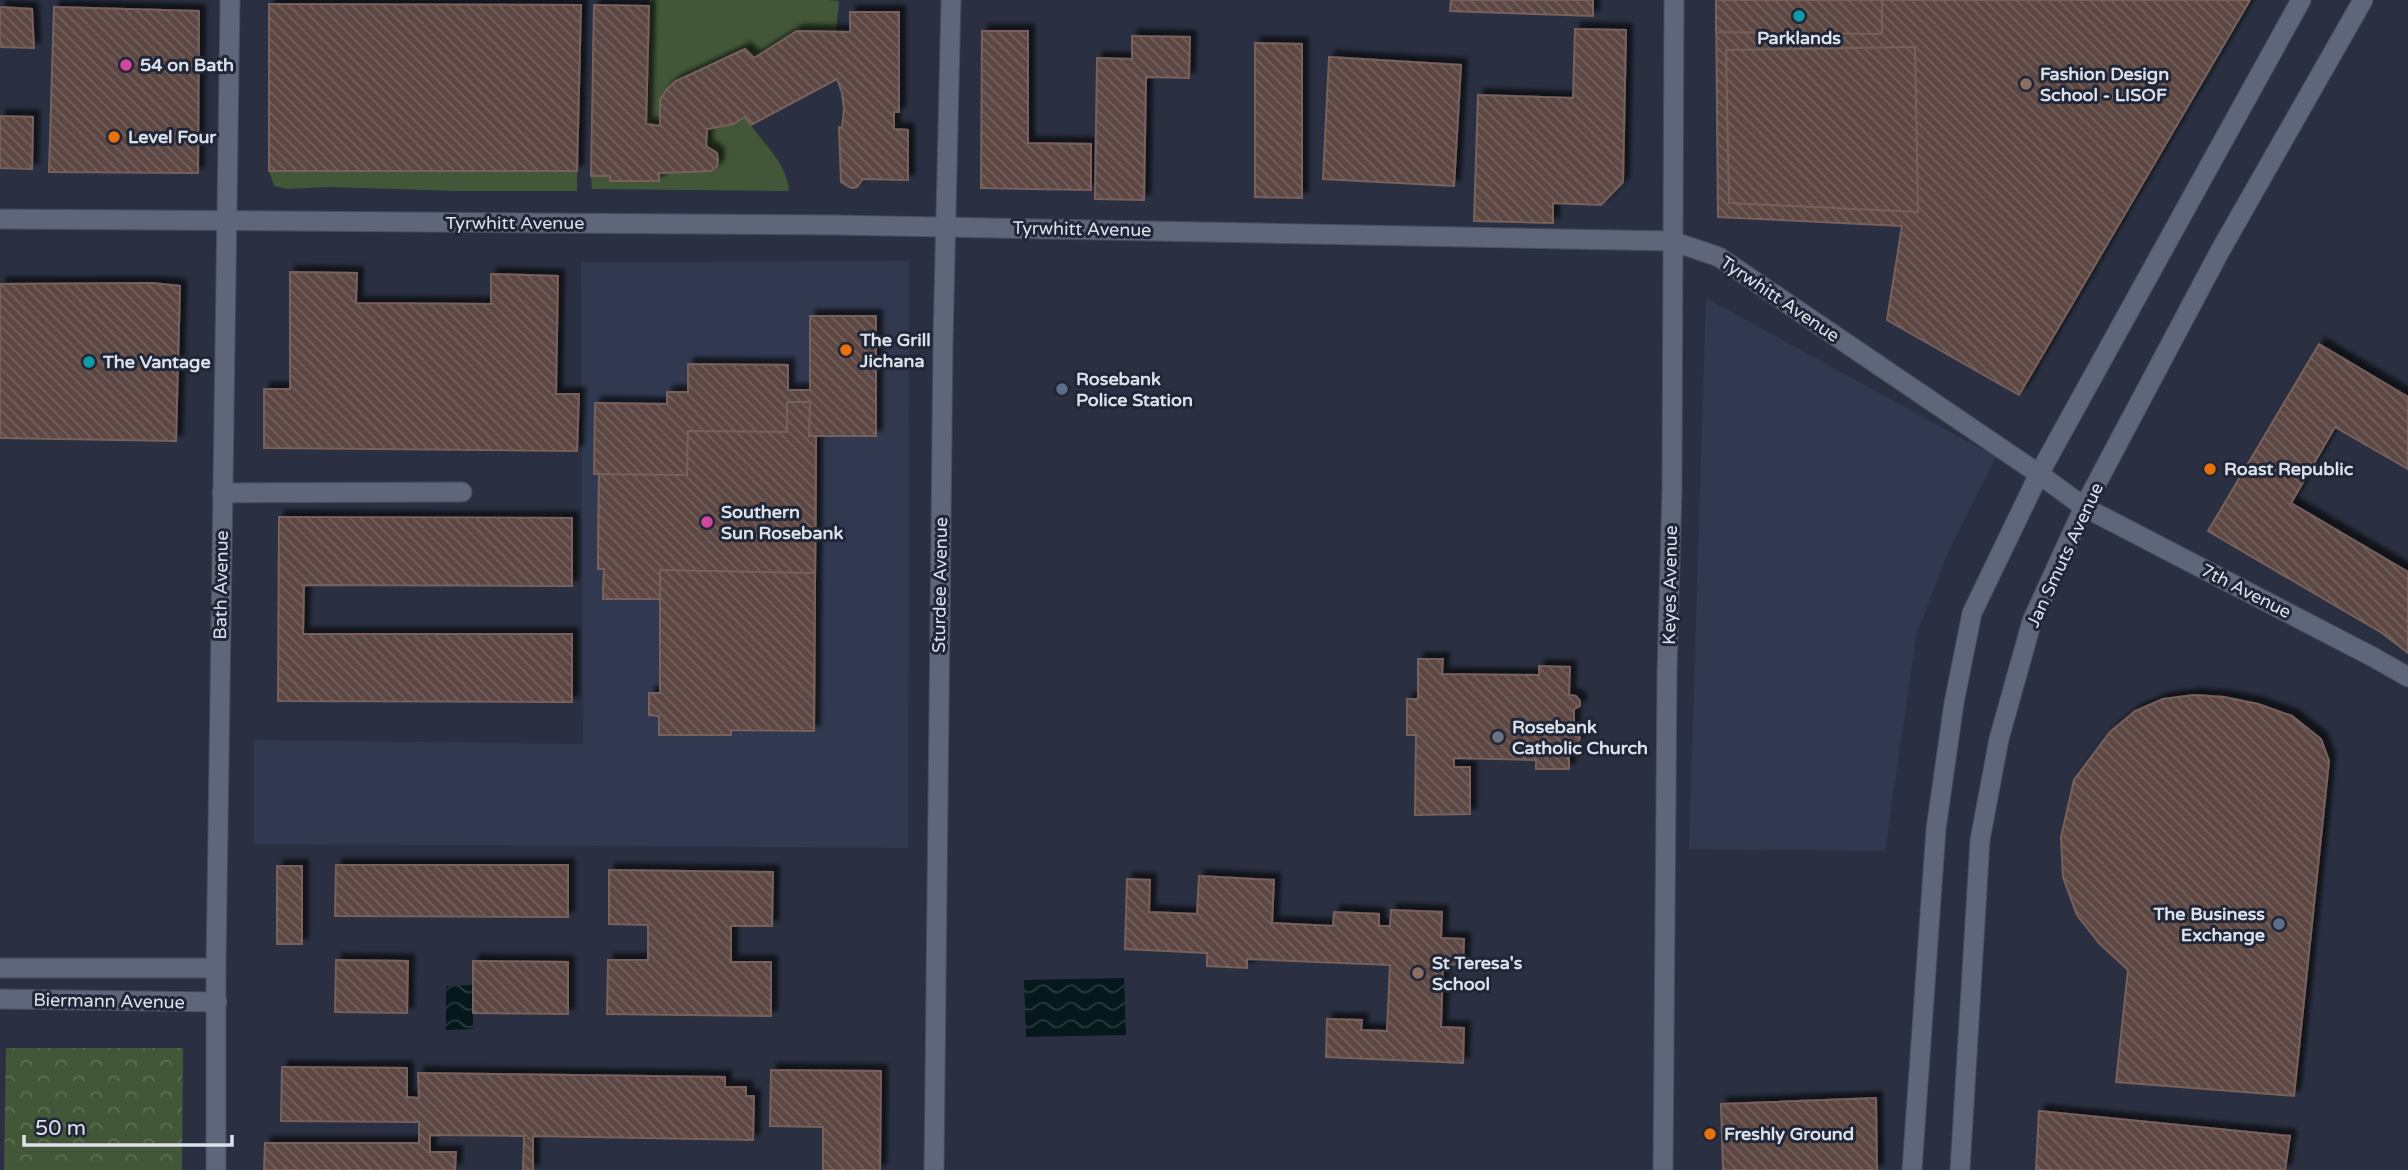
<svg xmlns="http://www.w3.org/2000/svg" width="2408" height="1170" font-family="'Varela Round',sans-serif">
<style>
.built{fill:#313950}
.grass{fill:#415737}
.park{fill:url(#park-crowns)}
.water{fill:url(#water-waves)}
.building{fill:url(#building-back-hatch);stroke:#78605c;stroke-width:2;filter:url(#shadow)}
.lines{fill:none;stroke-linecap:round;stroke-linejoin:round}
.minor-casing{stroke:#474c5b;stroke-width:21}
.secondary-casing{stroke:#474c5b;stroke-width:21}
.minor{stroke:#5f6679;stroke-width:19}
.secondary{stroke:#5f6679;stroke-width:19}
.culture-dot{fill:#0f9aa8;stroke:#212637;stroke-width:2.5}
.hotel-dot{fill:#d1479c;stroke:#212637;stroke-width:2.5}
.education-dot{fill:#8d6e63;stroke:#212637;stroke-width:2.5}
.food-dot{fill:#e8710a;stroke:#212637;stroke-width:2.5}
.service-dot{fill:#5c6f8a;stroke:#212637;stroke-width:2.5}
.worship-dot{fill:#6b7280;stroke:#212637;stroke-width:2.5}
.labels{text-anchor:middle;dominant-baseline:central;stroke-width:6;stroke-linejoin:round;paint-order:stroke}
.poi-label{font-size:18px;font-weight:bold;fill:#dce1ec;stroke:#212637;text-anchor:start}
.street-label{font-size:18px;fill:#dce1ec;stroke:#212637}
</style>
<defs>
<pattern id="park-crowns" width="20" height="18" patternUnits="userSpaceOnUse" patternTransform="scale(1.75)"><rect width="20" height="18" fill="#415737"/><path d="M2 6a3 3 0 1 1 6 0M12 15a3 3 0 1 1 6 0" fill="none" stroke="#5c6f54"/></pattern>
<pattern id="water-waves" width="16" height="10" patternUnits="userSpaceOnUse" patternTransform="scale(1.75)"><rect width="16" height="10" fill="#05191c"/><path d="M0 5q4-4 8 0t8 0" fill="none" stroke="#293a3d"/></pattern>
<pattern id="building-back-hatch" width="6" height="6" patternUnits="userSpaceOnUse" patternTransform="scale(1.75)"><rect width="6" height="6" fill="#5d4743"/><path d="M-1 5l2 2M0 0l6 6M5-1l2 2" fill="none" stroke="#74615e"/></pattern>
<filter id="shadow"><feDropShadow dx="6" dy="-6" stdDeviation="2" flood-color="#0009"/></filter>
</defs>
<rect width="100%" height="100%" fill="#2a3041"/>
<g class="built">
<polygon points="909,261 908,848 254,844 254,740 583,744 581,262"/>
<polygon points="1706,298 1996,457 1947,554 1916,636 1885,851 1689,849"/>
</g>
<g class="grass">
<path d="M 649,0 L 828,0 L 839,1 L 836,32 L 797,31 L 754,58 L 745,49 L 676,81 C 661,94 658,106 660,126 L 646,124 Z"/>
<path d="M 745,117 C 760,141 787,161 789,191 L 592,189 L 591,176 L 610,176 L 611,181 L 658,181 L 659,173 L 711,171 C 718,165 719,161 717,153 L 706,146 L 707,129 L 733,124 Z"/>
<polygon points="269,171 577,171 577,191 459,191 328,187 287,189 274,186"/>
</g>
<polygon class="park" points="6,1048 183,1048 182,1170 4,1170"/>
<g class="water">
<polygon points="1124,978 1126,1035 1026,1037 1024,980"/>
<polygon points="473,985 473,1029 446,1030 446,986"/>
</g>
<g class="building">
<polygon points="1451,0 1593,0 1593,16 1450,11"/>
<polygon points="1716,0 2250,0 2019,395 1887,320 1902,226 1718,217"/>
<polygon points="1716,0 1882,0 1882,34 1716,32"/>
<polygon points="269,4 581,5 577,171 269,171"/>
<polygon points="594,5 649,6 646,124 660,126 660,100 667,89 676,81 745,49 754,58 797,31 850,32 850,12 899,12 899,112 894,112 894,129 908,130 908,180 863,179 857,187 851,188 841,182 839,127 842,128 844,109 842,93 837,79 751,125 745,117 733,124 707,129 706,146 717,153 718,160 717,166 711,171 659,173 659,181 610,181 610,176 591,176"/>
<polygon points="0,7 32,9 34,48 0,47"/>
<polygon points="54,7 199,11 198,173 49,172"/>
<polygon points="1575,29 1626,30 1623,182 1601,205 1553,203 1553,223 1474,221 1478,95 1573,98"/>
<polygon points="982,31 1028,31 1028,143 1091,144 1091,190 981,188"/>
<polygon points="1132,36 1190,37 1189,78 1146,77 1144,200 1095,199 1097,58 1132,59"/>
<polygon points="1255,43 1302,44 1302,198 1255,197"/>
<polygon points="1915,47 1918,212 1729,203 1726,50"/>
<polygon points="1329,57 1461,65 1454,186 1323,179"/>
<polygon points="0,116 33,117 32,169 0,168"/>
<polygon points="290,272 357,273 356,303 491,304 491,274 558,276 556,394 579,394 577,451 264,448 264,389 290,389"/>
<polygon points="152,283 180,286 176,441 0,438 0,284"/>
<polygon points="810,316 876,316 876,436 816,436 814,731 731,730 731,735 659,735 659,716 649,715 649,693 660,693 660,599 603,599 604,569 598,569 599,474 594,474 595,403 667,404 667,392 688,392 688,364 788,365 788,390 810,390"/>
<polygon points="2319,344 2408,397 2408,469 2335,427 2291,503 2408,572 2408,653 2382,633 2208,531"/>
<polygon points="787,402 810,402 809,436 816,436 815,573 660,570 660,599 603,599 604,569 598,569 599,474 687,475 688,431 787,432"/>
<polygon points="279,517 572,518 572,586 304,585 303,634 572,634 572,702 278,701"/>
<polygon points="1418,659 1443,659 1442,674 1539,675 1539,666 1570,667 1569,695 1576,696 1580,701 1580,706 1574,709 1574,730 1577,731 1580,738 1577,743 1569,744 1569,769 1536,769 1536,760 1454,758 1454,767 1470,767 1470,814 1415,815 1416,735 1407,735 1407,699 1418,699"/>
<polygon points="2194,695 2224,697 2258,704 2292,716 2321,739 2329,761 2294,1096 2116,1082 2128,970 2099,943 2077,915 2063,877 2061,837 2074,780 2110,732 2135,711 2163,699"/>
<polygon points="336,865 568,865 568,917 335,916"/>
<rect x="277" y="866" width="25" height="78"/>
<polygon points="609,870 773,872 772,926 731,926 731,962 771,962 771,1016 607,1014 608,960 648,960 648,925 609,924"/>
<polygon points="1199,876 1274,880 1272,923 1333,926 1334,912 1379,914 1379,926 1390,926 1391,910 1442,912 1441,938 1464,939 1463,965 1443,964 1441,1027 1464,1028 1463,1063 1326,1057 1327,1019 1362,1020 1361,1030 1387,1031 1390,965 1247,959 1247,968 1207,966 1207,953 1125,949 1127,879 1150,880 1149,912 1197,914"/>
<polygon points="336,960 408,961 407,1013 335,1012"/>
<polygon points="473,961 568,962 568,1014 473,1013"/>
<polygon points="282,1067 407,1068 407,1097 419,1098 418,1073 725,1077 725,1087 746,1087 746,1096 754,1096 753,1140 533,1136 533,1170 523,1170 524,1136 430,1135 430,1152 456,1152 455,1170 264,1170 265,1143 419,1143 419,1122 281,1121"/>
<polygon points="771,1070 881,1071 880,1170 823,1170 823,1127 770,1126"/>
<polygon points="1876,1098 1877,1170 1723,1170 1721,1104"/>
<polygon points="2039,1111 2290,1136 2285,1170 2036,1170"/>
</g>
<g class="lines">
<g class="minor-casing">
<g id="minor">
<polyline points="0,219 836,225 1672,241 1719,257 2039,474"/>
<polyline points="222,493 462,492"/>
<polyline points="0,968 216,968"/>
<polyline points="0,999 217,1002"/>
<polyline points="216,1170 216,968 230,0"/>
<polyline points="934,1170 943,341 951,0"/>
<polyline points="1663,1170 1667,673 1672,489 1674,0"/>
</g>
</g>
<g class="secondary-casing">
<g id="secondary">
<polyline points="2039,474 2084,507 2373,657 2408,677"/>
<polyline points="1912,1170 1936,829 1954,703 1972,613 2039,474 2301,0"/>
<polyline points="1960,1170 1980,840 1999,739 2032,621 2084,507 2220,251 2363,0"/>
</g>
</g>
<use href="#minor" class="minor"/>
<use href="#secondary" class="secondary"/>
</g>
<g class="culture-dot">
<circle cx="1799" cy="16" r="7"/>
<circle cx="89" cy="362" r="7"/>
</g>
<g class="hotel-dot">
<circle cx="126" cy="65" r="7"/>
<circle cx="707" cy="522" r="7"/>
</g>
<g class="education-dot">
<circle cx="2026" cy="84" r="7"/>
<circle cx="1418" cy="973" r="7"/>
</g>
<g class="food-dot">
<circle cx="114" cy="137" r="7"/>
<circle cx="846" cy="350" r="7"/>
<circle cx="2210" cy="469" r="7"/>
<circle cx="1710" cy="1134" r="7"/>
</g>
<g class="service-dot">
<circle cx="1062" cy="389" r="7"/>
<circle cx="2279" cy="924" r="7"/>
</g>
<circle class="worship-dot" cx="1498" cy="737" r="7"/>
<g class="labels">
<g class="poi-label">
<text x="1799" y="38" text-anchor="middle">Parklands</text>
<text x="140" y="65">54 on Bath</text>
<text x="2040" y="74">Fashion Design<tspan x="2040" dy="21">School - LISOF</tspan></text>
<text x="128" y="137">Level Four</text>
<text x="860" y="340">The Grill<tspan x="860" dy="21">Jichana</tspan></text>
<text x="103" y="362">The Vantage</text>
<text x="1076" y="379">Rosebank<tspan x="1076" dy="21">Police Station</tspan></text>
<text x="2224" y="469">Roast Republic</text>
<text x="721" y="512">Southern<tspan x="721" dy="21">Sun Rosebank</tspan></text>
<text x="1512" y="727">Rosebank<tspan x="1512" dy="21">Catholic Church</tspan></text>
<text x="2265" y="914" text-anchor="end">The Business<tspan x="2265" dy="21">Exchange</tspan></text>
<text x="1432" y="963">St Teresa's<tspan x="1432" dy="21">School</tspan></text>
<text x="1724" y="1134">Freshly Ground</text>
</g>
<g class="street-label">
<text x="515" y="223">Tyrwhitt Avenue</text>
<text transform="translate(1082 229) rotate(1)">Tyrwhitt Avenue</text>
<text transform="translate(1780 299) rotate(34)">Tyrwhitt Avenue</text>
<text transform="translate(2065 555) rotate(-65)">Jan Smuts Avenue</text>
<text transform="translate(221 585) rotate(-89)">Bath Avenue</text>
<text transform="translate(940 585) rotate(-89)">Sturdee Avenue</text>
<text transform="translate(1670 585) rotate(-89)">Keyes Avenue</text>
<text transform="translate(2246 591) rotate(27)">7th Avenue</text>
<text transform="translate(109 1001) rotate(1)">Biermann Avenue</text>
</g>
</g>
<path d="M24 1135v10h208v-10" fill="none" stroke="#dce1ec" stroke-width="3.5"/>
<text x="35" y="1135" font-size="21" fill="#dce1ec" stroke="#212637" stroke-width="5" paint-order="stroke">50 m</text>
</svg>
